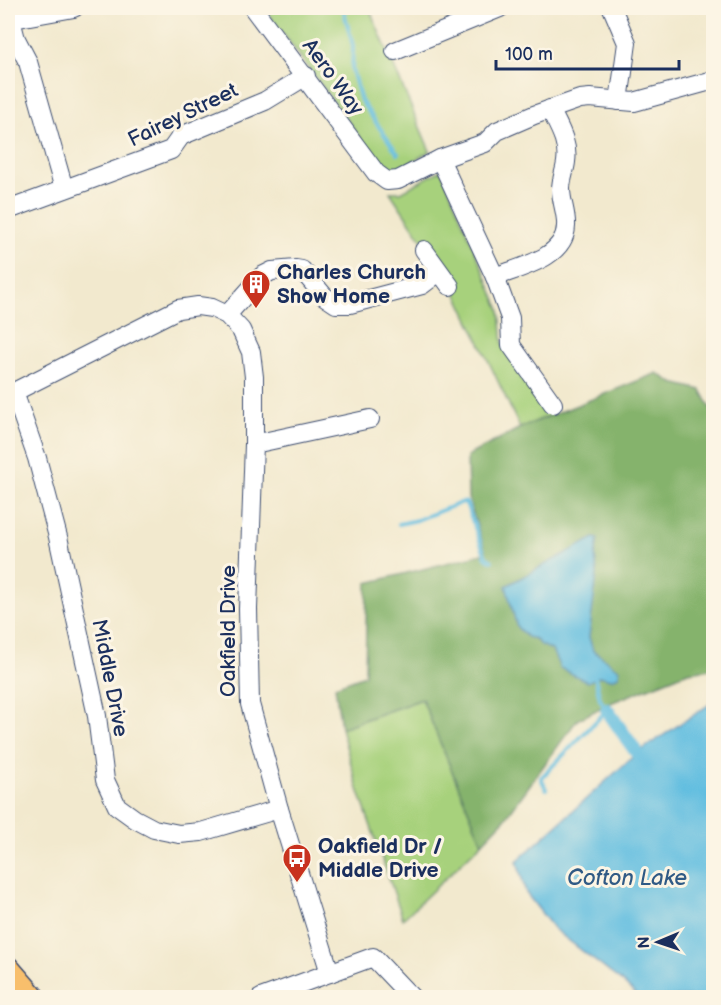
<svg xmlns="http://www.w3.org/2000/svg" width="721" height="1005" font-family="'Balsamiq Sans',sans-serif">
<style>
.green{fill:#a7d17c;stroke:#61806d;stroke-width:1.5}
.forest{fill:#85b36c;stroke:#507165;stroke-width:1.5}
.water{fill:#62bee0;stroke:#3e769f;stroke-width:1.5}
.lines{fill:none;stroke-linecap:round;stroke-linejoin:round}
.stream{stroke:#62bee0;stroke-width:4}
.canal{stroke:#62bee0;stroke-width:14}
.minor-casing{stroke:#3b4b6f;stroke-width:20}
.major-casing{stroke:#3b4b6f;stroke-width:25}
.minor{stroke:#fff;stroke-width:18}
.major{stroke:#f8bf6c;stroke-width:22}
.labels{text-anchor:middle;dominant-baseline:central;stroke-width:6;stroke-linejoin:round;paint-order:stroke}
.street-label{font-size:21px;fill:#1b2f5e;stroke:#fcf5e5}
.poi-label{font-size:21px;font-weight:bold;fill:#1b2f5e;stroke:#fcf5e5;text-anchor:start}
.water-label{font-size:22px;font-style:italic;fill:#305a85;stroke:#fcf5e5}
</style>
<rect width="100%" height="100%" fill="#fcf5e5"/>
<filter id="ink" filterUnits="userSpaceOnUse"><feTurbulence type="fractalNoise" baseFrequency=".0167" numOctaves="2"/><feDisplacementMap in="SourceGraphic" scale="12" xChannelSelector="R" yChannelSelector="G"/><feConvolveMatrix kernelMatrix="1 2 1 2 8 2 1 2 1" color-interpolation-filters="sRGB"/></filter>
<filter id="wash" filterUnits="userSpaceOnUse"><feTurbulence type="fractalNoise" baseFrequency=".008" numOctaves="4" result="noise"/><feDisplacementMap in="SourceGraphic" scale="24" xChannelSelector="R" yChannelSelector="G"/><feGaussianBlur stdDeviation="1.35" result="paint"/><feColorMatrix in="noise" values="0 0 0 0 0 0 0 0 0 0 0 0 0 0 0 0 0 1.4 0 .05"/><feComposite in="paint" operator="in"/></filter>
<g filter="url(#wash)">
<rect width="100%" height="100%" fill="#f2e9ce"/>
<g class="green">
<polygon points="264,8 369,8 430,151 396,172 382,167"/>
<polygon points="441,170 500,310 503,346 551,415 520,428 455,290 390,192 401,192"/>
<polygon points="422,699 482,843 403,919 358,789 341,728"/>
</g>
<polygon class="forest" points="657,373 673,383 701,390 714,414 713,672 711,669 688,672 608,704 577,720 505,819 482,843 422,699 341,728 335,686 365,675 367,583 486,553 468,498 467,456 520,428"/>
<g class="water">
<path d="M 594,538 L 598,539 L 595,556 L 597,573 L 589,637 L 593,651 C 603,656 609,664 619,669 L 619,676 L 611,679 L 600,676 L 588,682 L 560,668 L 552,650 L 539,644 L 536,639 L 527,637 L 517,627 L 506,586 Z"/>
<polygon points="713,702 713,997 638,997 626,985 554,929 526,893 517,861 637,753"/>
</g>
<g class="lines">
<g class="stream">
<polyline points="343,8 353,46 352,70 361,101 398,154"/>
<polyline points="399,524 417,520 463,502 466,503 486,557 492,561"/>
<polyline points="546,789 541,778 607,710 600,699 595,677"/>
</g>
<polyline class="canal" points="607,710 637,753"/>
</g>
</g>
<g filter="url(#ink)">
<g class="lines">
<g class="minor-casing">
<g id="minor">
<polyline points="253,8 376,173 387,181 398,180 440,159 495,277"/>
<polyline points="612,8 627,43 619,101"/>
<polyline points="8,20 74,8"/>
<polyline points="11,20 16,39 28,62 64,189"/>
<polyline points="395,51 500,8"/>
<path d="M 550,109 C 558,126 569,142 566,162 C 565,171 561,180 561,189 C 561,202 567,214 566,226 C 565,258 520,267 495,277 L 510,318 L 511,345 L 553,404"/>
<polyline points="440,159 485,143 497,131 534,115 580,99 590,98 634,102 714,80"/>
<polyline points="8,210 171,150 181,136 265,101 306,76"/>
<polyline points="424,250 450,286"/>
<polyline points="227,315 262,276 272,271 296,269 302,270 324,296 336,304 350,304 422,285 439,272"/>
<polyline points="14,392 37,458 58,537 97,716 105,780 117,806 135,819 154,829 179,834 201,832 279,809"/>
<polyline points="8,395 178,309 198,306 212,308 227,315 241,330 251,352 254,377 254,444 248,609 250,704 279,809 330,973"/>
<polyline points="254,444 370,419"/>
<polyline points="261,998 373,957 412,998"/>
</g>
</g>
<g class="major-casing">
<polyline id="major" points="8,968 34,998"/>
</g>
<use href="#minor" class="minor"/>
<use href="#major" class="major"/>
</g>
</g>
<defs>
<g id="building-pin" transform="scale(1.5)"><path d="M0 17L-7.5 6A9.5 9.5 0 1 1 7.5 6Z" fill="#c8321e" stroke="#fcf5e5"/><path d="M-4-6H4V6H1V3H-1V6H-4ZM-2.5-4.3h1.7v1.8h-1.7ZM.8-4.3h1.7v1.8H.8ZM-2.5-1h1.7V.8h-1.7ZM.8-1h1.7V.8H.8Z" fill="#fff"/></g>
<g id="bus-pin" transform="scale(1.5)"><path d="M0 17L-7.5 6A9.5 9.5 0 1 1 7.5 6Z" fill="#c8321e" stroke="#fcf5e5"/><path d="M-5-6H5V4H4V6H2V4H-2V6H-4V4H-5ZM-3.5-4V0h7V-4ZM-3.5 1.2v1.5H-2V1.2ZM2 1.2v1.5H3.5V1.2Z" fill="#fff"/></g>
</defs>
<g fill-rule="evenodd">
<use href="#building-pin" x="256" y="284"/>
<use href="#bus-pin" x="297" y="858"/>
</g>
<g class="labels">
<g class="street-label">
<text transform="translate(333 77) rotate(54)">Aero Way</text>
<text transform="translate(183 115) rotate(-26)">Fairey Street</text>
<text transform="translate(228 631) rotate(-90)">Oakfield Drive</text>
<text transform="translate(110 678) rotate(79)">Middle Drive</text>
</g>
<g class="poi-label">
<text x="277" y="272">Charles Church<tspan x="277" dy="24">Show Home</tspan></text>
<text x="318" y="846">Oakfield Dr /<tspan x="318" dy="24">Middle Drive</tspan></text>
</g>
<g class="water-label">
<text x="627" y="878">Cofton Lake</text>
</g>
</g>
<rect width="721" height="1005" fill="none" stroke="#fcf5e5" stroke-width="30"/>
<g transform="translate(658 942) rotate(268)" stroke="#fcf5e5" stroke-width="4.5" paint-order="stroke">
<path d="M0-4.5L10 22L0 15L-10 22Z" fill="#1b2f5e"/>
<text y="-9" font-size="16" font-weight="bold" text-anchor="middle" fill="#1b2f5e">N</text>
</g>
<path d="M496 60v9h183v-9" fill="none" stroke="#1b2f5e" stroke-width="3"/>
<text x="505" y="60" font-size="18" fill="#1b2f5e" stroke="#fcf5e5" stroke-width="4.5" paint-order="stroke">100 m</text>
</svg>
